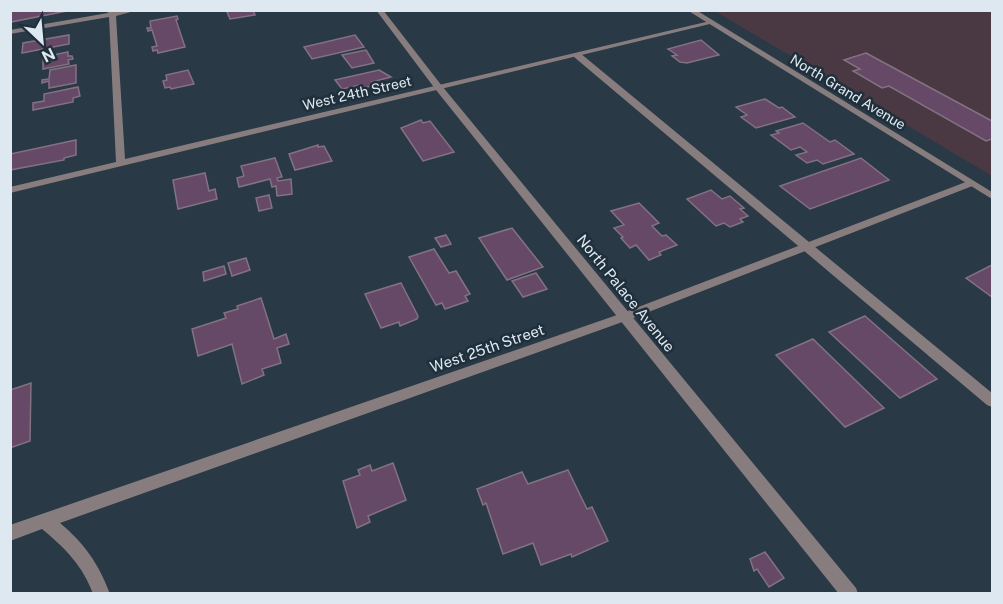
<svg xmlns="http://www.w3.org/2000/svg" width="1003" height="604" font-family="'Public Sans',sans-serif">
<style>
.education{fill:#4a3943}
.building{fill:#664967;stroke:#827282;stroke-width:1.5}
.lines{fill:none;stroke-linecap:round;stroke-linejoin:round}
.service{fill:#887d7e;fill-rule:evenodd}
.minor{fill:#887d7e;fill-rule:evenodd}
.tertiary{fill:#887d7e;fill-rule:evenodd}
.labels{text-anchor:middle;dominant-baseline:central;stroke-width:5;stroke-linejoin:round;paint-order:stroke}
.far-street-label{font-size:14px;fill:#dee8f0;stroke:#1f2f3b}
.street-label{font-size:15px;fill:#dee8f0;stroke:#1f2f3b}
</style>
<rect width="100%" height="100%" fill="#293945"/>
<polygon class="education" points="715,11 992,11 992,176"/>
<g class="building">
<polygon points="10,10 72,10 11,22"/>
<polygon points="233,10 253,10 255,15 230,19 227,12"/>
<polygon points="177,16 178,19 176,20 185,47 158,53 157,50 153,51 152,47 157,46 152,30 148,31 147,28 151,28 150,21"/>
<polygon points="69,35 69,44 22,53 23,43"/>
<polygon points="355,35 364,47 312,59 304,47"/>
<polygon points="701,40 719,55 687,63 680,62 672,56 677,55 668,49"/>
<polygon points="366,50 374,63 352,68 342,55"/>
<polygon points="68,52 68,56 72,56 73,59 68,60 69,64 43,69 43,57"/>
<polygon points="866,53 992,121 992,139 986,141 889,86 882,88 853,71 860,69 844,60"/>
<polygon points="76,65 76,83 49,88 49,81 42,83 42,80 49,79 50,70"/>
<polygon points="188,70 194,84 171,89 170,87 165,88 163,81 167,80 166,75"/>
<polygon points="379,70 391,77 372,82 375,85 363,88 360,85 342,89 335,80"/>
<polygon points="78,87 80,96 73,98 73,102 33,110 33,103 44,101 44,94"/>
<polygon points="765,99 779,108 782,107 795,117 756,128 741,117 747,115 736,107"/>
<polygon points="421,120 423,123 430,121 454,152 423,161 401,128"/>
<polygon points="803,123 830,142 835,140 854,154 823,164 817,160 807,163 796,155 807,152 800,147 791,150 771,135 779,133 776,131"/>
<polygon points="76,140 76,155 64,158 64,160 10,170 10,154"/>
<polygon points="318,145 318,147 324,146 332,161 295,170 289,154"/>
<polygon points="275,158 282,177 277,178 278,181 291,179 292,194 277,196 276,186 272,187 270,179 239,187 237,178 244,176 241,166"/>
<polygon points="861,158 889,180 810,209 780,186"/>
<polygon points="205,173 209,191 215,189 217,199 178,209 173,180"/>
<polygon points="711,190 722,199 730,196 744,208 740,209 748,216 740,219 743,222 730,227 724,223 716,226 687,199"/>
<polygon points="269,195 272,208 259,211 256,198"/>
<polygon points="639,203 659,223 652,226 662,236 666,235 677,245 659,252 661,255 649,260 636,245 630,248 621,238 623,237 614,228 624,225 611,211"/>
<polygon points="512,228 543,267 507,280 479,238"/>
<polygon points="446,235 451,244 441,247 435,238"/>
<polygon points="434,249 449,273 456,271 470,294 465,296 468,301 445,309 442,303 436,305 409,257"/>
<polygon points="246,258 250,270 232,276 228,263"/>
<polygon points="992,265 992,297 966,278"/>
<polygon points="224,266 226,274 204,281 203,272"/>
<polygon points="536,273 547,289 523,297 512,281"/>
<polygon points="401,283 418,316 417,319 400,326 399,322 381,328 365,294"/>
<polygon points="261,298 274,339 286,334 289,344 277,348 281,363 262,369 264,375 242,384 232,344 198,356 192,329 226,318 224,313 238,309 237,306"/>
<polygon points="865,316 937,379 900,398 829,332"/>
<polygon points="813,339 884,408 845,427 776,355"/>
<polygon points="31,383 30,441 10,448 10,390"/>
<polygon points="393,463 406,500 368,516 370,522 357,528 343,481 360,475 358,470 370,465 372,471"/>
<polygon points="568,470 587,509 592,507 608,541 572,557 571,554 541,565 533,543 503,554 486,503 483,505 477,489 522,472 528,484"/>
<polygon points="765,552 784,578 769,587 757,569 754,571 750,559"/>
</g>
<g class="lines">
<polygon class="service" points="574,53 580,53 992,393 992,407 987,405 574,57"/>
<g class="minor">
<polygon points="107,10 138,10 116,16 125,159 710,21 714,23 10,193 10,187 116,162 109,17 10,34 10,30 108,13"/>
<path d="M 971,180 L 976,183 L 975,185 L 628,320 L 60,523 C 84,543 99,564 110,594 L 93,594 C 83,566 65,548 42,529 L 10,541 L 10,525 L 620,314 Z"/>
</g>
<g class="tertiary">
<polygon points="376,10 383,10 442,86 856,588 858,594 839,594 436,90"/>
<polygon points="687,10 696,10 992,192 992,199"/>
</g>
</g>
<g class="labels">
<g class="far-street-label">
<text transform="translate(848 92) rotate(31)">North Grand Avenue</text>
<text transform="translate(357 93) rotate(-13)">West 24th Street</text>
</g>
<g class="street-label">
<text transform="translate(626 293) rotate(51)">North Palace Avenue</text>
<text transform="translate(487 348) rotate(-19)">West 25th Street</text>
</g>
</g>
<rect width="1003" height="604" fill="none" stroke="#dee8f0" stroke-width="24"/>
<g transform="translate(42 42) rotate(154)" stroke="#1f2f3b" stroke-width="4.5" paint-order="stroke">
<path d="M0-4.5L10 22L0 15L-10 22Z" fill="#dee8f0"/>
<text y="-9" font-size="16" font-weight="bold" text-anchor="middle" fill="#dee8f0">N</text>
</g>
</svg>
